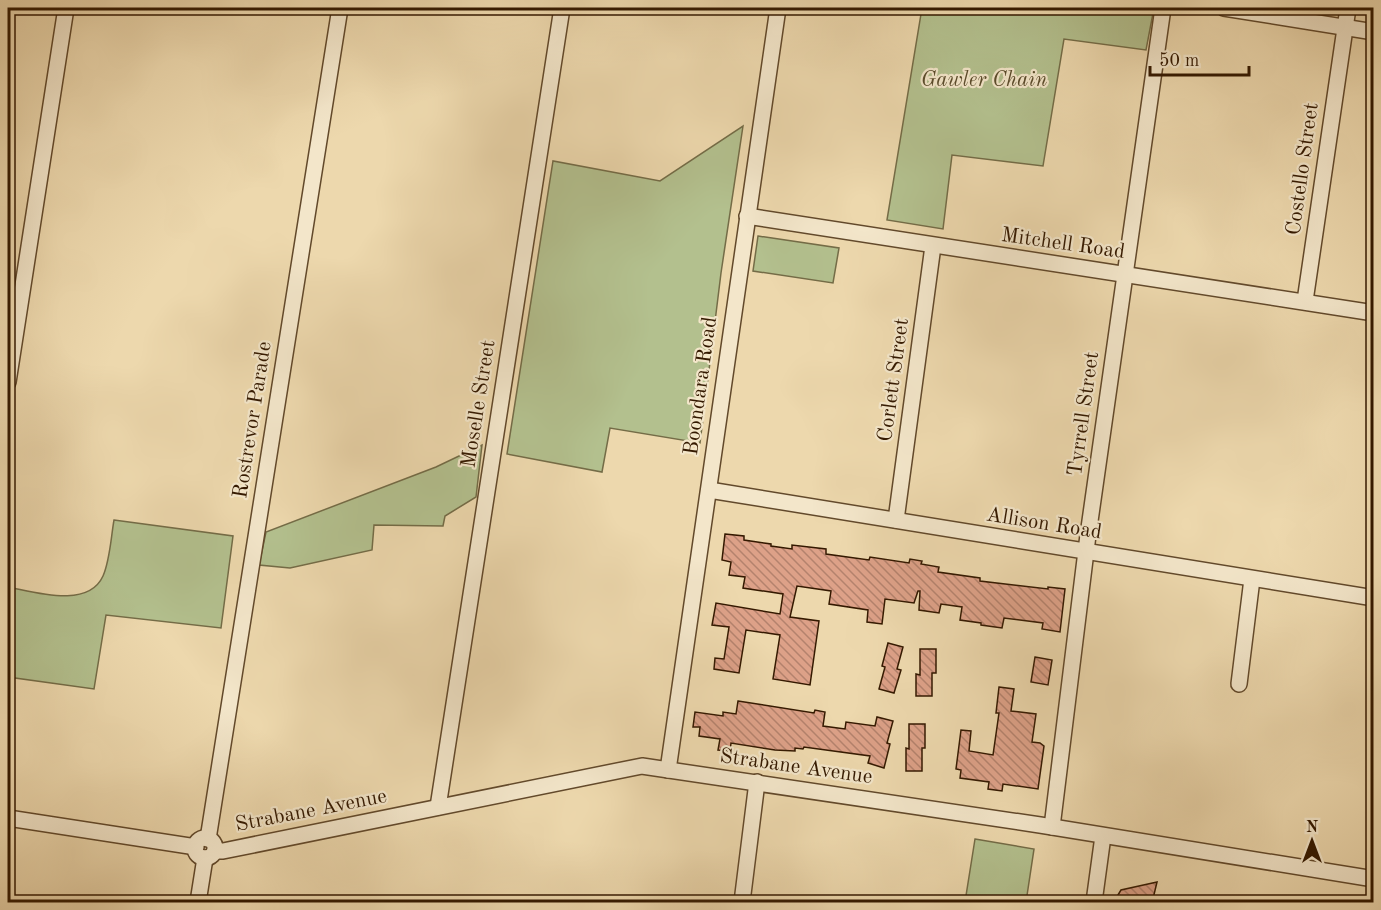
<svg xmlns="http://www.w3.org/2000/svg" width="1381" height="910" font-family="'Old Standard TT',serif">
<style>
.park{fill:#b3c08e;stroke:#746c47;stroke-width:1.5}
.building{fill:url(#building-back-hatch);stroke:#341900;stroke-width:1.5}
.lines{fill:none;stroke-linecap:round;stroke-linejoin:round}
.minor-casing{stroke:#62492b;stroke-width:18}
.minor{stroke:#f3e6ca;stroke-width:15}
.labels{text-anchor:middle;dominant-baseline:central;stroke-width:4.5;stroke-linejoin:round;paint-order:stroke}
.park-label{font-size:21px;font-style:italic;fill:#5a4b2b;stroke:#f3e6ca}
.street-label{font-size:21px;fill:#341900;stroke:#f3e6ca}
</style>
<defs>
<pattern id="building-back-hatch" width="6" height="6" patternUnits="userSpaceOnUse" patternTransform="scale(1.5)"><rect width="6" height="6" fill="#dda188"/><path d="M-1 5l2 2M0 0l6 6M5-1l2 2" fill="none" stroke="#b4826d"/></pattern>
</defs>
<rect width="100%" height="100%" fill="#edd8ad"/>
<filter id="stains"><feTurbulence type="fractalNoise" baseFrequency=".00333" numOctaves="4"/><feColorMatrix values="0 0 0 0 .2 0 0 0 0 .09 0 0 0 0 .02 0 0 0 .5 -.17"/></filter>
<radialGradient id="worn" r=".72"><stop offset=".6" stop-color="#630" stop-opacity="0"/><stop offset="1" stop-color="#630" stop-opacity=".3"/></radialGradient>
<g class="park">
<polygon points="922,8 1154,8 1146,50 1064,39 1043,166 952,155 943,229 887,220"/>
<polygon points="743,126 721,273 700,443 610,428 602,472 507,454 553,161 660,181"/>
<polygon points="758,236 839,248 833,283 753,271"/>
<polygon points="482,445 476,497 445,516 443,526 374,525 372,550 290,568 259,565 266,532 436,467"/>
<path d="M 114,520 L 233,536 L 221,628 L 106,615 L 94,689 L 8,677 L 8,587 C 35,592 88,609 103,576 C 110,560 111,537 114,520 Z"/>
<polygon points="975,839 1034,849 1026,902 965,902"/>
</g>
<g class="building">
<polygon points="725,534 744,536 744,540 771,544 771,546 792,549 792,545 826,549 826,554 869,560 870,557 909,563 910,559 922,561 921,564 939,567 938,572 980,578 980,581 1048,589 1048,587 1065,589 1060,632 1042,629 1043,623 1004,618 1002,628 981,625 981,623 960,620 962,607 941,604 939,613 919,610 920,591 918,591 914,603 885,599 882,624 867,622 868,610 829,604 831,591 797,586 790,617 819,621 810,685 773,679 780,635 746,630 739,673 714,669 715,658 724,659 729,627 712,625 716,603 780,614 783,594 743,588 745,577 729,575 731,562 722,560"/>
<polygon points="888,643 903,647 897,669 901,670 894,693 879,689 885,667 882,666"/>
<polygon points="920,649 936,649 936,673 932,673 932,696 916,696 916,674 920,675"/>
<polygon points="1035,657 1052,660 1048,685 1031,682"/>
<polygon points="999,687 1014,689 1011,711 1036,714 1032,742 1040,743 1044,746 1038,789 1003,784 1002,791 988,789 989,782 960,778 961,770 956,769 961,730 971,731 969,751 993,755 999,713 996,713"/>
<polygon points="738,701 814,713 815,710 825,712 823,726 845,729 846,722 875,726 877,717 893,721 887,743 890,744 884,768 868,763 870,756 804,747 803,749 795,748 795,751 775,750 731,743 730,751 718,750 720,739 699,736 700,727 693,727 695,712 723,716 723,712 736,714"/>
<polygon points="909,724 925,724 925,748 922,748 922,771 906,771 906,748 909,749"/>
<polygon points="1157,882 1152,903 1113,903 1121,890"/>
</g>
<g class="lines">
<g class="minor-casing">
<g id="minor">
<polyline points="1224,8 1374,32"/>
<polyline points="747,216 1374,313"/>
<polyline points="1305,301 1348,8"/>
<polyline points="8,382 66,8"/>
<polyline points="709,490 1374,598"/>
<polyline points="896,520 933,246"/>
<polyline points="1239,684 1252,579"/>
<polyline points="668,770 778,8"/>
<polyline points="438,807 562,8"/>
<polyline points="8,818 196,847"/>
<polyline points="1052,827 1088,535 1163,8"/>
<circle cx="205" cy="848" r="10"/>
<polyline points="208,839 340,8"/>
<polyline points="215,851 223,851 642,766 1040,825 1374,879"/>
<polyline points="198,902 205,858"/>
<polyline points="742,902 757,782"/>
<polyline points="1094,902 1103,836"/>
</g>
</g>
<use href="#minor" class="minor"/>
</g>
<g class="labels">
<g class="park-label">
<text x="984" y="80">Gawler Chain</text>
</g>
<g class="street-label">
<text transform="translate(1303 169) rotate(-82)">Costello Street</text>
<text transform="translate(1063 244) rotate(8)">Mitchell Road</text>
<text transform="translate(894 380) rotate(-82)">Corlett Street</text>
<text transform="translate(701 386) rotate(-82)">Boondara Road</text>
<text transform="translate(479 404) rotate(-81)">Moselle Street</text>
<text transform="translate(1084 414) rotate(-82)">Tyrrell Street</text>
<text transform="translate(253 420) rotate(-81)">Rostrevor Parade</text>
<text transform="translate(1044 524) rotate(9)">Allison Road</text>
<text transform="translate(796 767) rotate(8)">Strabane Avenue</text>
<text transform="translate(311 811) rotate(-11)">Strabane Avenue</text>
</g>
</g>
<rect width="1381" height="910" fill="none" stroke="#edd8ad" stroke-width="30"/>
<rect x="9" y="9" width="1363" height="892" fill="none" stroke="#341900" stroke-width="3"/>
<rect x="15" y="15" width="1351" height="880" fill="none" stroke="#341900" stroke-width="1.5"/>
<g transform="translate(1312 841)" stroke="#f3e6ca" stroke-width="4.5" paint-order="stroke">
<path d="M0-4.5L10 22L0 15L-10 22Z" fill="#341900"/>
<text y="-9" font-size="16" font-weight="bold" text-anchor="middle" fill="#341900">N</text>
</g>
<path d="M1150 66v9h99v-9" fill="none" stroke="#341900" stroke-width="3"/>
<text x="1159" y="66" font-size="18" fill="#341900" stroke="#f3e6ca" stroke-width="4.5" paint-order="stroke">50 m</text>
<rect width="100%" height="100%" filter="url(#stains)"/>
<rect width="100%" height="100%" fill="url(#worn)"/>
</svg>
